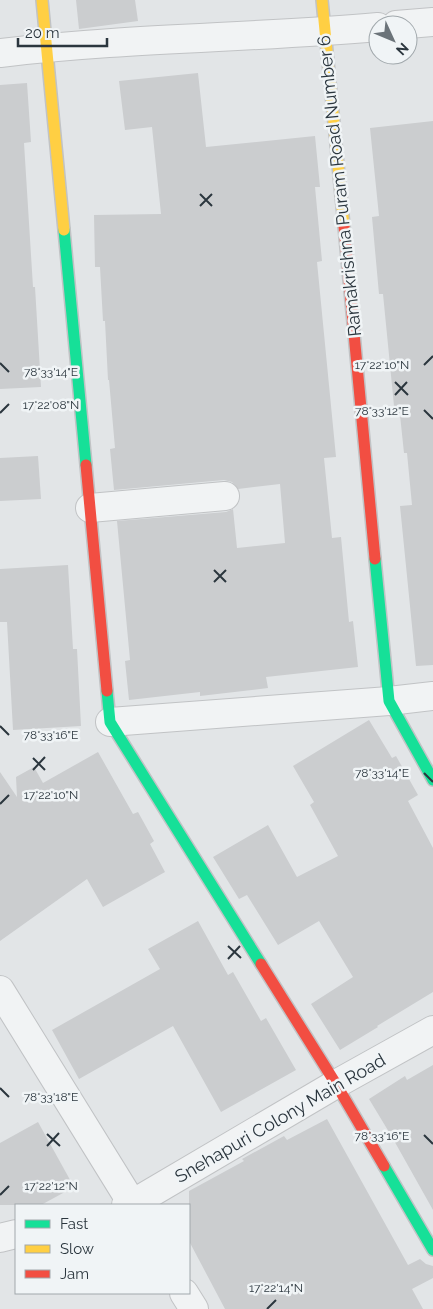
<svg xmlns="http://www.w3.org/2000/svg" width="433" height="1309" font-family="Raleway,sans-serif">
<style>
.building{fill:#cbcdcf}
.lines{fill:none;stroke-linecap:round;stroke-linejoin:round}
.street-casing{stroke:#c1c3c5;stroke-width:30}
.fast-casing{stroke:#c1c3c5;stroke-width:14}
.slow-casing{stroke:#c1c3c5;stroke-width:14}
.jam-casing{stroke:#c1c3c5;stroke-width:14}
.street{stroke:#f1f3f4;stroke-width:28}
.fast{stroke:#16e098;stroke-width:11}
.slow{stroke:#ffcf43;stroke-width:11}
.jam{stroke:#f24e42;stroke-width:11}
.ticks{fill:none;stroke:#2b363e;stroke-width:2}
.labels{text-anchor:middle;dominant-baseline:central;stroke-width:5;stroke-linejoin:round;paint-order:stroke}
.street-label{font-size:18px;fill:#2b363e;stroke:#f0f4f6}
.ticks-label{font-size:12px;text-anchor:middle;fill:#2b363e;stroke:#f0f4f6;stroke-width:5;stroke-linejoin:round;paint-order:stroke}
</style>
<rect width="100%" height="100%" fill="#e2e5e7"/>
<g class="building">
<polygon points="76,0 135,0 138,21 79,29"/>
<polygon points="198,73 206,147 315,136 320,187 315,187 322,261 317,262 336,457 324,458 332,538 341,537 349,622 353,621 358,667 266,677 268,688 200,696 200,692 129,700 125,661 130,660 117,521 226,512 233,509 237,548 285,543 280,484 238,489 232,482 224,480 114,490 110,449 115,448 109,380 108,380 105,321 103,321 100,267 95,267 94,215 161,214 152,127 125,130 119,81"/>
<polygon points="27,83 31,142 24,143 33,287 35,287 41,387 0,389 0,85"/>
<polygon points="433,121 433,665 416,666 400,506 412,505 407,453 404,453 400,415 395,416 383,294 379,294 372,217 379,216 370,128"/>
<polygon points="38,456 41,499 0,501 0,458"/>
<polygon points="68,565 73,649 77,649 81,726 13,730 7,622 0,622 0,569"/>
<polygon points="369,720 392,758 396,756 418,795 408,801 433,848 433,992 377,1026 378,1027 340,1050 311,1004 353,977 319,921 278,945 247,895 239,899 213,857 268,825 297,877 338,856 310,805 314,802 293,766"/>
<polygon points="98,752 133,814 138,812 154,841 150,844 165,872 103,907 87,879 0,941 0,772 17,797 16,777 34,767 43,783"/>
<polygon points="198,921 228,975 233,972 261,1021 266,1018 296,1070 221,1112 173,1026 79,1079 52,1030 160,969 148,949"/>
<polygon points="433,1065 433,1210 392,1137 369,1099 405,1076 407,1080"/>
<polygon points="327,1119 408,1265 420,1259 426,1264 433,1266 433,1278 412,1289 423,1309 225,1309 189,1241 189,1191 244,1161 242,1159 284,1136 287,1140"/>
<polygon points="38,1122 74,1187 41,1205 0,1205 0,1143"/>
</g>
<g class="lines">
<g class="street-casing">
<g id="street">
<polyline points="396,25 433,22"/>
<path d="M 0,53 C 125,38 252,38 378,27"/>
<polyline points="90,508 225,496"/>
<polyline points="110,722 389,701 433,696"/>
<polyline points="0,990 133,1205"/>
<polyline points="126,1205 132,1204 336,1084 433,1030"/>
<polyline points="0,1238 16,1234"/>
<polyline points="184,1293 194,1309"/>
</g>
</g>
<g class="fast-casing">
<g id="fast">
<polyline points="64,230 86,465"/>
<polyline points="375,559 389,701 433,780"/>
<polyline points="107,691 110,722 261,964"/>
<polyline points="384,1166 433,1250"/>
</g>
</g>
<g class="slow-casing">
<g id="slow">
<polyline points="42,0 64,230"/>
<polyline points="322,0 344,226"/>
</g>
</g>
<g class="jam-casing">
<g id="jam">
<polyline points="344,226 375,559"/>
<polyline points="86,465 107,691"/>
<polyline points="261,964 336,1084 384,1166"/>
</g>
</g>
<use href="#street" class="street"/>
<use href="#fast" class="fast"/>
<use href="#slow" class="slow"/>
<use href="#jam" class="jam"/>
</g>
<path class="ticks" d="M 200,194 L 212,206M 200,206 L 212,194M 0,363 L 9,372M 424,365 L 433,356M 395,382 L 408,395M 395,395 L 407,382M 424,410 L 433,419M 0,413 L 9,404M 214,570 L 226,582M 214,582 L 226,570M 0,726 L 9,735M 33,758 L 45,770M 33,770 L 45,757M 424,773 L 433,782M 0,804 L 9,795M 228,946 L 241,958M 228,959 L 240,946M 0,1088 L 9,1097M 47,1134 L 60,1146M 424,1135 L 433,1144M 47,1146 L 59,1133M 0,1195 L 9,1186M 267,1309 L 276,1300"/>
<g class="labels">
<g class="street-label">
<text transform="translate(339 186) rotate(-96)">Ramakrishna Puram Road Number 6</text>
<text transform="translate(280 1118) rotate(-30)">Snehapuri Colony Main Road</text>
</g>
</g>
<g class="ticks-label">
<text x="382" y="369">17°22'10"N</text>
<text x="51" y="376">78°33'14"E</text>
<text x="51" y="409">17°22'08"N</text>
<text x="382" y="415">78°33'12"E</text>
<text x="51" y="739">78°33'16"E</text>
<text x="382" y="777">78°33'14"E</text>
<text x="51" y="799">17°22'10"N</text>
<text x="51" y="1101">78°33'18"E</text>
<text x="382" y="1140">78°33'16"E</text>
<text x="51" y="1190">17°22'12"N</text>
<text x="276" y="1292">17°22'14"N</text>
</g>
<rect x="15" y="1204" width="175" height="90" fill="#f0f4f6" stroke="#a1a8ac"/>
<rect x="25" y="1220" width="25" height="8" fill="#16e098" stroke="#a1a8ac"/>
<text x="60" y="1229" font-size="15" fill="#2b363e">Fast</text>
<rect x="25" y="1245" width="25" height="8" fill="#ffcf43" stroke="#a1a8ac"/>
<text x="60" y="1254" font-size="15" fill="#2b363e">Slow</text>
<rect x="25" y="1270" width="25" height="8" fill="#f24e42" stroke="#a1a8ac"/>
<text x="60" y="1279" font-size="15" fill="#2b363e">Jam</text>
<g transform="translate(393 40) rotate(134)"><circle r="24" fill="#f0f4f6" stroke="#a1a8ac"/>
<path d="M0-4L9 19L0 12L-9 19Z" fill="#6b7379"/>
<text y="-8" font-size="14" font-weight="bold" text-anchor="middle" fill="#2b363e">N</text>
</g>
<path d="M18 38v8h89v-8" fill="none" stroke="#2b363e" stroke-width="2.5"/>
<text x="25" y="38" font-size="15" fill="#2b363e" stroke="#f0f4f6" stroke-width="4" paint-order="stroke">20 m</text>
</svg>
